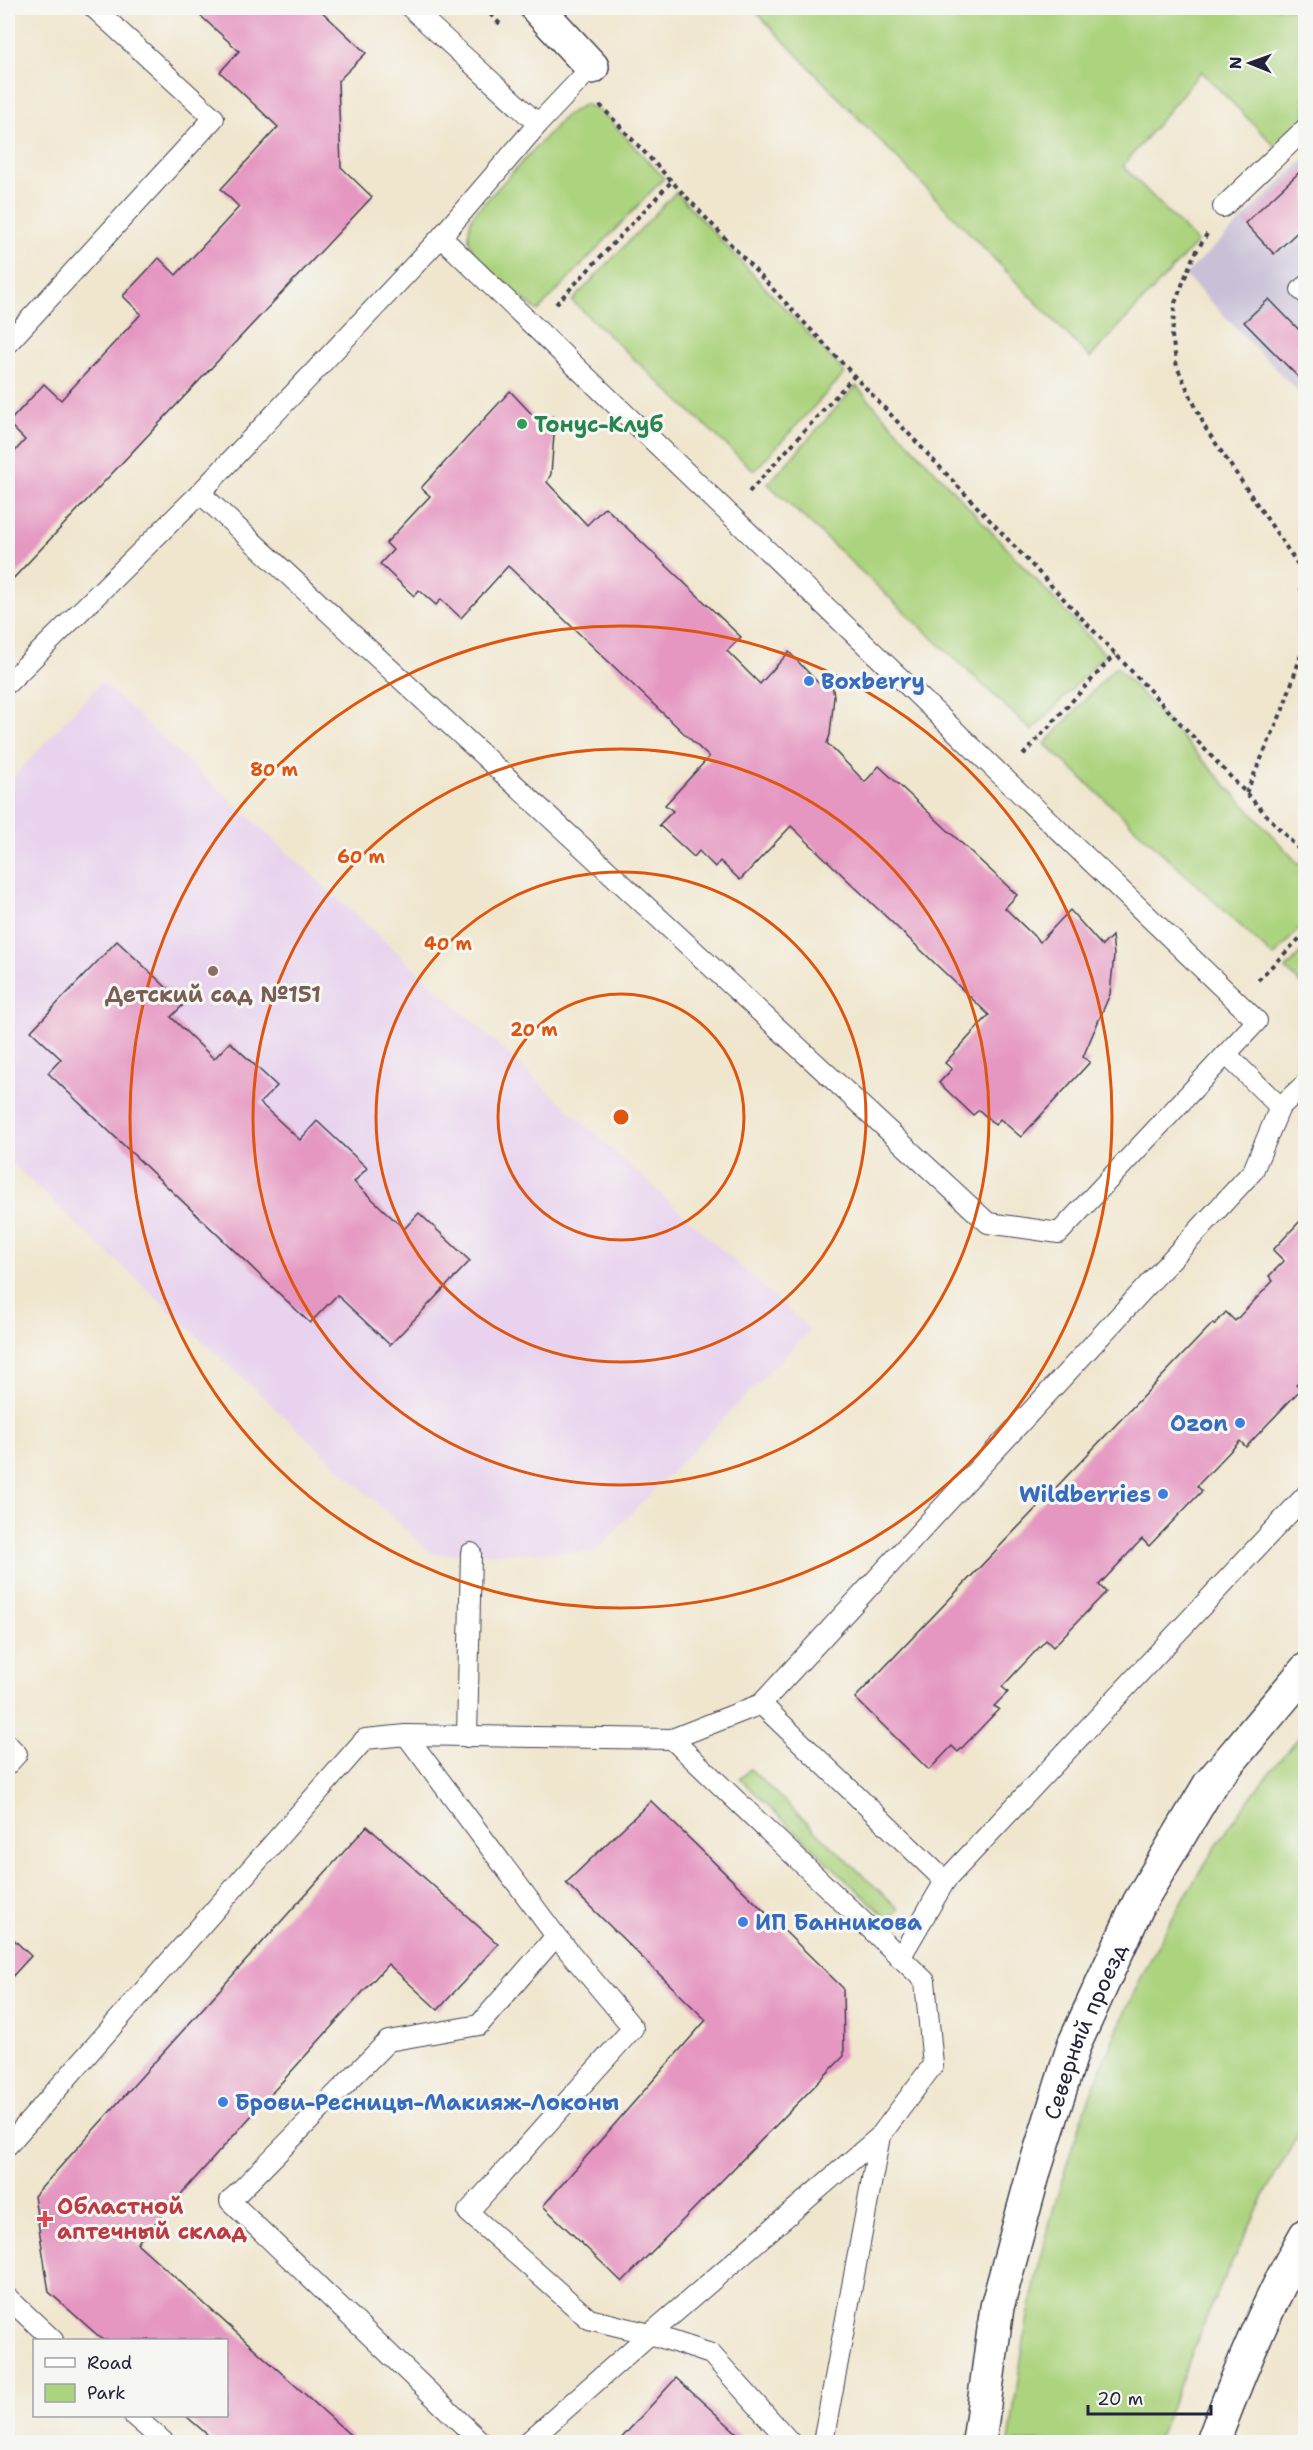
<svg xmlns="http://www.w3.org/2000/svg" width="1313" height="2450" font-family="'Shantell Sans',sans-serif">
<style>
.built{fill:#e8d2ee}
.industrial{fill:#c9bfd7}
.green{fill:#acd37d;stroke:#677a5c;stroke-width:1.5}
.building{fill:#e596c1}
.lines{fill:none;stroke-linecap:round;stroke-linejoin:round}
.service-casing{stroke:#413f51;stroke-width:22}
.minor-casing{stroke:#413f51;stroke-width:36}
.secondary-casing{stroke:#413f51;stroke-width:36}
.path{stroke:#413f51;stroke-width:4;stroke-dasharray:4.5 4.5;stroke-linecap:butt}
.service{stroke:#fff;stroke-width:20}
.minor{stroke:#fff;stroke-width:33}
.secondary{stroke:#fff;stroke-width:33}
.ring{fill:none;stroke:#de560e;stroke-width:3}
.leisure-dot{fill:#2e9e5b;stroke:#f6f6f2;stroke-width:2}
.shop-dot{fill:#3f7fe0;stroke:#f6f6f2;stroke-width:2}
.education-dot{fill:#8d6e63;stroke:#f6f6f2;stroke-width:2}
.health-dot{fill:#e0444e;stroke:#f6f6f2;stroke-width:2}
.labels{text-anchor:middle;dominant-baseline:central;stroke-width:6;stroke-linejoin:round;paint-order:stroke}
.leisure-label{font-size:22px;font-weight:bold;fill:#27864d;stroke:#f6f6f2;text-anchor:start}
.shop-label{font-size:22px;font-weight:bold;fill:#366cbe;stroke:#f6f6f2;text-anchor:start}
.education-label{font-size:22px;font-weight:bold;fill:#785e54;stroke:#f6f6f2}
.street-label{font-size:22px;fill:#22223b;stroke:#f6f6f2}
.health-label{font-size:22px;font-weight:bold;fill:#be3a42;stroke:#f6f6f2;text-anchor:start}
.centre{fill:#de560e;stroke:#f6f6f2;stroke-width:3}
.ring-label{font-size:18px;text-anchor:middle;font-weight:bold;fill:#de560e;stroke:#f6f6f2;stroke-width:6;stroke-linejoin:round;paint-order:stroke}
</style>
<rect width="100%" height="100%" fill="#f6f6f2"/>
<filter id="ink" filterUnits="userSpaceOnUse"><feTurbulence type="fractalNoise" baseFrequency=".0167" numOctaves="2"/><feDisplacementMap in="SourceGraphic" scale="12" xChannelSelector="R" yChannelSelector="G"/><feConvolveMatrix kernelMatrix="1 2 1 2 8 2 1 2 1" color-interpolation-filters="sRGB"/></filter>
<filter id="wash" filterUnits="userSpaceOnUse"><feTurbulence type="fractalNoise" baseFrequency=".008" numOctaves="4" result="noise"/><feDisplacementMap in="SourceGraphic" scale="24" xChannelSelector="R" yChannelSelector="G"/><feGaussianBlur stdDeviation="1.35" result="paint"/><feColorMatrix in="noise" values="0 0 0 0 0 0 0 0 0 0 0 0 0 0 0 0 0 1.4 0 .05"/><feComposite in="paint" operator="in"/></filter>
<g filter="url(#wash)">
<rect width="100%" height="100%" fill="#f0e6ce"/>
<polygon class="built" points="101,682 810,1330 594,1552 432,1554 8,1160 8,783"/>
<polygon class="industrial" points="1305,159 1305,399 1185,275"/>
<g class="green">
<polygon points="752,8 1305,8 1305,123 1279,150 1201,71 1123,166 1197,242 1090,358"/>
<path d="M 585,104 L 602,112 L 664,178 L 538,311 C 522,297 476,264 470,244 C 467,234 470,225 472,216 L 565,116 Z"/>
<polygon points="676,192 845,373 754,471 572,301"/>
<polygon points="856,386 1105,654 1032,731 768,484"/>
<polygon points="1116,666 1305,871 1305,922 1274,957 1045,744"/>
<polygon points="1305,948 1305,988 1286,969"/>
<path d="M 1305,1730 L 1305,2122 L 1264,2196 L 1210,2308 L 1157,2442 L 1009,2442 C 1015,2402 1020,2362 1027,2322 C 1068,2108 1161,1893 1305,1730 Z"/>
<polygon points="750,1769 899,1909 889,1920 740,1779"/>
</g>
<g id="blocks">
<g class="building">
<polygon points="192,8 318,8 366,53 338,81 341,167 372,197 8,584 8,459 25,440 8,423 44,384 61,400 141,314 123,296 159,258 176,275 239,207 221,189 278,127 220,72 239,51"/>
<polygon points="1306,166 1306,224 1274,254 1245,223"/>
<polygon points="1269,299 1306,337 1306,385 1244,322"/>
<polygon points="510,391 544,427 552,417 554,435 551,474 547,482 587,525 605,507 741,637 727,651 760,684 789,652 823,688 831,679 834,696 830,735 827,743 865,782 879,766 1017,895 1005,908 1040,942 1070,910 1102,946 1112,936 1114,955 1110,994 1083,1057 1090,1062 1021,1137 1000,1119 995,1125 979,1110 973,1115 939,1083 952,1069 945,1063 989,1015 791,826 740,880 720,861 715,867 699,851 694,857 659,825 673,811 665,805 709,757 508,566 461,618 441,599 436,605 419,590 414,596 380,564 393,550 386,543 430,496 421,488"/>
<polygon points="117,941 184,1004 171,1017 214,1059 230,1042 277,1086 260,1103 300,1140 317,1121 367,1168 354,1182 404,1229 419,1213 470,1261 390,1345 337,1295 310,1323 48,1073 61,1059 31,1031"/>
<polygon points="1301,1220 1306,1224 1306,1374 1296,1384 1301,1389 1246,1447 1240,1441 1197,1486 1202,1491 1149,1546 1142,1539 1099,1585 1106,1592 1053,1647 1046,1640 1002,1687 1008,1692 994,1706 999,1709 958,1752 952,1746 929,1770 855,1698 1213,1323 1214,1325 1226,1312 1235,1321 1273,1281 1269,1276 1284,1261 1273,1250"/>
<polygon points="651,1801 843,1988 844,2056 622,2282 543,2206 706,2020 566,1883"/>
<polygon points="367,1826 498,1944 438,2010 388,1964 137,2243 358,2442 216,2442 186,2416 226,2416 226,2340 103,2340 49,2292 34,2196"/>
<polygon points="8,1934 31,1956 8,1981"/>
<polygon points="676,2378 747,2442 618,2442"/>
</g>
</g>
</g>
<g filter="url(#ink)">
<use href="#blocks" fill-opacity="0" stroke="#413f51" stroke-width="1.5"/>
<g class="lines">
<g class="service-casing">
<g id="service">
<polyline points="411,8 538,124"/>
<polyline points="1223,207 1306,128"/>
<polyline points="441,237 1257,1021 1059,1233 988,1223 200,493 441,237 538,124 592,67"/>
<polyline points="1306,286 1301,290 1306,294"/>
<polyline points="8,343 214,118 94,8"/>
<polyline points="8,683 200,493"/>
<polyline points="1226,1054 1280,1107"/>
<polyline points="761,1704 945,1881"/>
<polyline points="406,1735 672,1739 925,1981 933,2065 880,2136 823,2442"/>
<polyline points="467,1737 471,1553"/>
<polyline points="672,1739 761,1704 1253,1171 1280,1107 1306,1083"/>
<polyline points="8,1745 17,1754 8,1764"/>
<polyline points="556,1936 633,2028 468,2212 589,2319 650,2334 880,2136"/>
<polyline points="900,1958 945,1881 1306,1495"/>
<polyline points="8,2145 365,1739 406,1735 556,1936 479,2025 388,2041 230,2201 481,2442"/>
<polyline points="8,2298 53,2340"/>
<polyline points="134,2416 164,2442"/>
<polyline points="528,2442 650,2334 711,2354 790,2442"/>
</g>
</g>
<g class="minor-casing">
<polyline id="minor" points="537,8 592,67"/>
</g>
<g class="secondary-casing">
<g id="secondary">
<path id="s1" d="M 979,2442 L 997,2307 L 1035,2168 L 1074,2045 L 1139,1903 L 1210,1784 L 1306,1670"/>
<path d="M 1213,2442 C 1239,2372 1268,2301 1306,2235"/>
</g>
</g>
<g class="path">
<polyline points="484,8 503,27"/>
<polyline points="600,105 1306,857"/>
<polyline points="1207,234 1193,257 1175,303 1172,336 1177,367 1206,429 1299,566 1306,637"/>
<polyline points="556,304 673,180"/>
<polyline points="749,492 855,375"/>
<polyline points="1023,755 1115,654"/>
<polyline points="1246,793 1283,709 1306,640"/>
<polyline points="1258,980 1306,932"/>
</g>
<use href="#service" class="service"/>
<use href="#minor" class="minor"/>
<use href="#secondary" class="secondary"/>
</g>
</g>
<g class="ring">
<circle cx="621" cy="1117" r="123"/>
<circle cx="621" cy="1117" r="245"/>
<circle cx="621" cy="1117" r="368"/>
<circle cx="621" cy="1117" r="491"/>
</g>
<circle class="leisure-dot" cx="522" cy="424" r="6"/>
<g class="shop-dot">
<circle cx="809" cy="681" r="6"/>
<circle cx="1240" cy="1423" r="6"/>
<circle cx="1163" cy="1494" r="6"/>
<circle cx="743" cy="1922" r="6"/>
<circle cx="223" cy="2102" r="6"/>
</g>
<circle class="education-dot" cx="213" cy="971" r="6"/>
<path class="health-dot" d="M42 2210h6v6h6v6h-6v6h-6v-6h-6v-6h6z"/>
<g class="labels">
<g class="leisure-label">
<text x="534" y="424">Тонус-Клуб</text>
</g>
<g class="shop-label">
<text x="821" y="681">Boxberry</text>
<text x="1228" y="1423" text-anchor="end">Ozon</text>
<text x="1151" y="1494" text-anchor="end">Wildberries</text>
<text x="755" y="1922">ИП Банникова</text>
<text x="235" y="2102">Брови-Ресницы-Макияж-Локоны</text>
</g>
<g class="education-label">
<text x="213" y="994">Детский сад №151</text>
</g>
<g class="street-label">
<text stroke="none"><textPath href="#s1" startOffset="426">Северный проезд</textPath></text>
</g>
<g class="health-label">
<text x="57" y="2206">Областной<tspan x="57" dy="25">аптечный склад</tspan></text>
</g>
</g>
<circle cx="621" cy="1117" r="9" class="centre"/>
<g class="ring-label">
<text x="274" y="776">80 m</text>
<text x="361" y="863">60 m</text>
<text x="448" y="950">40 m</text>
<text x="534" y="1036">20 m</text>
</g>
<rect width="1313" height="2450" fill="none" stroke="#f6f6f2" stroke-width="30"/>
<rect x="33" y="2339" width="195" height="78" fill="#f6f6f2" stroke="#a1a1a9" stroke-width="1.5"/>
<rect x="45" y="2358" width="30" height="9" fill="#ffffff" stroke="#a1a1a9" stroke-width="1.5"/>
<text x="87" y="2369" font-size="18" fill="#22223b">Road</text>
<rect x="45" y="2384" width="30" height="18" fill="#acd37d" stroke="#a1a1a9" stroke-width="1.5"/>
<text x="87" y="2399" font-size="18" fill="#22223b">Park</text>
<g transform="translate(1250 63) rotate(271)" stroke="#f6f6f2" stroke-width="4.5" paint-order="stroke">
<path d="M0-4.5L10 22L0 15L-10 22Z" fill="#22223b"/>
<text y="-9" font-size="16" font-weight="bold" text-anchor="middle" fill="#22223b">N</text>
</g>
<path d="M1088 2405v9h123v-9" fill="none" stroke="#22223b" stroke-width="3"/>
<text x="1097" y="2405" font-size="18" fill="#22223b" stroke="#f6f6f2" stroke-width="4.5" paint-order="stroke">20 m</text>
</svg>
